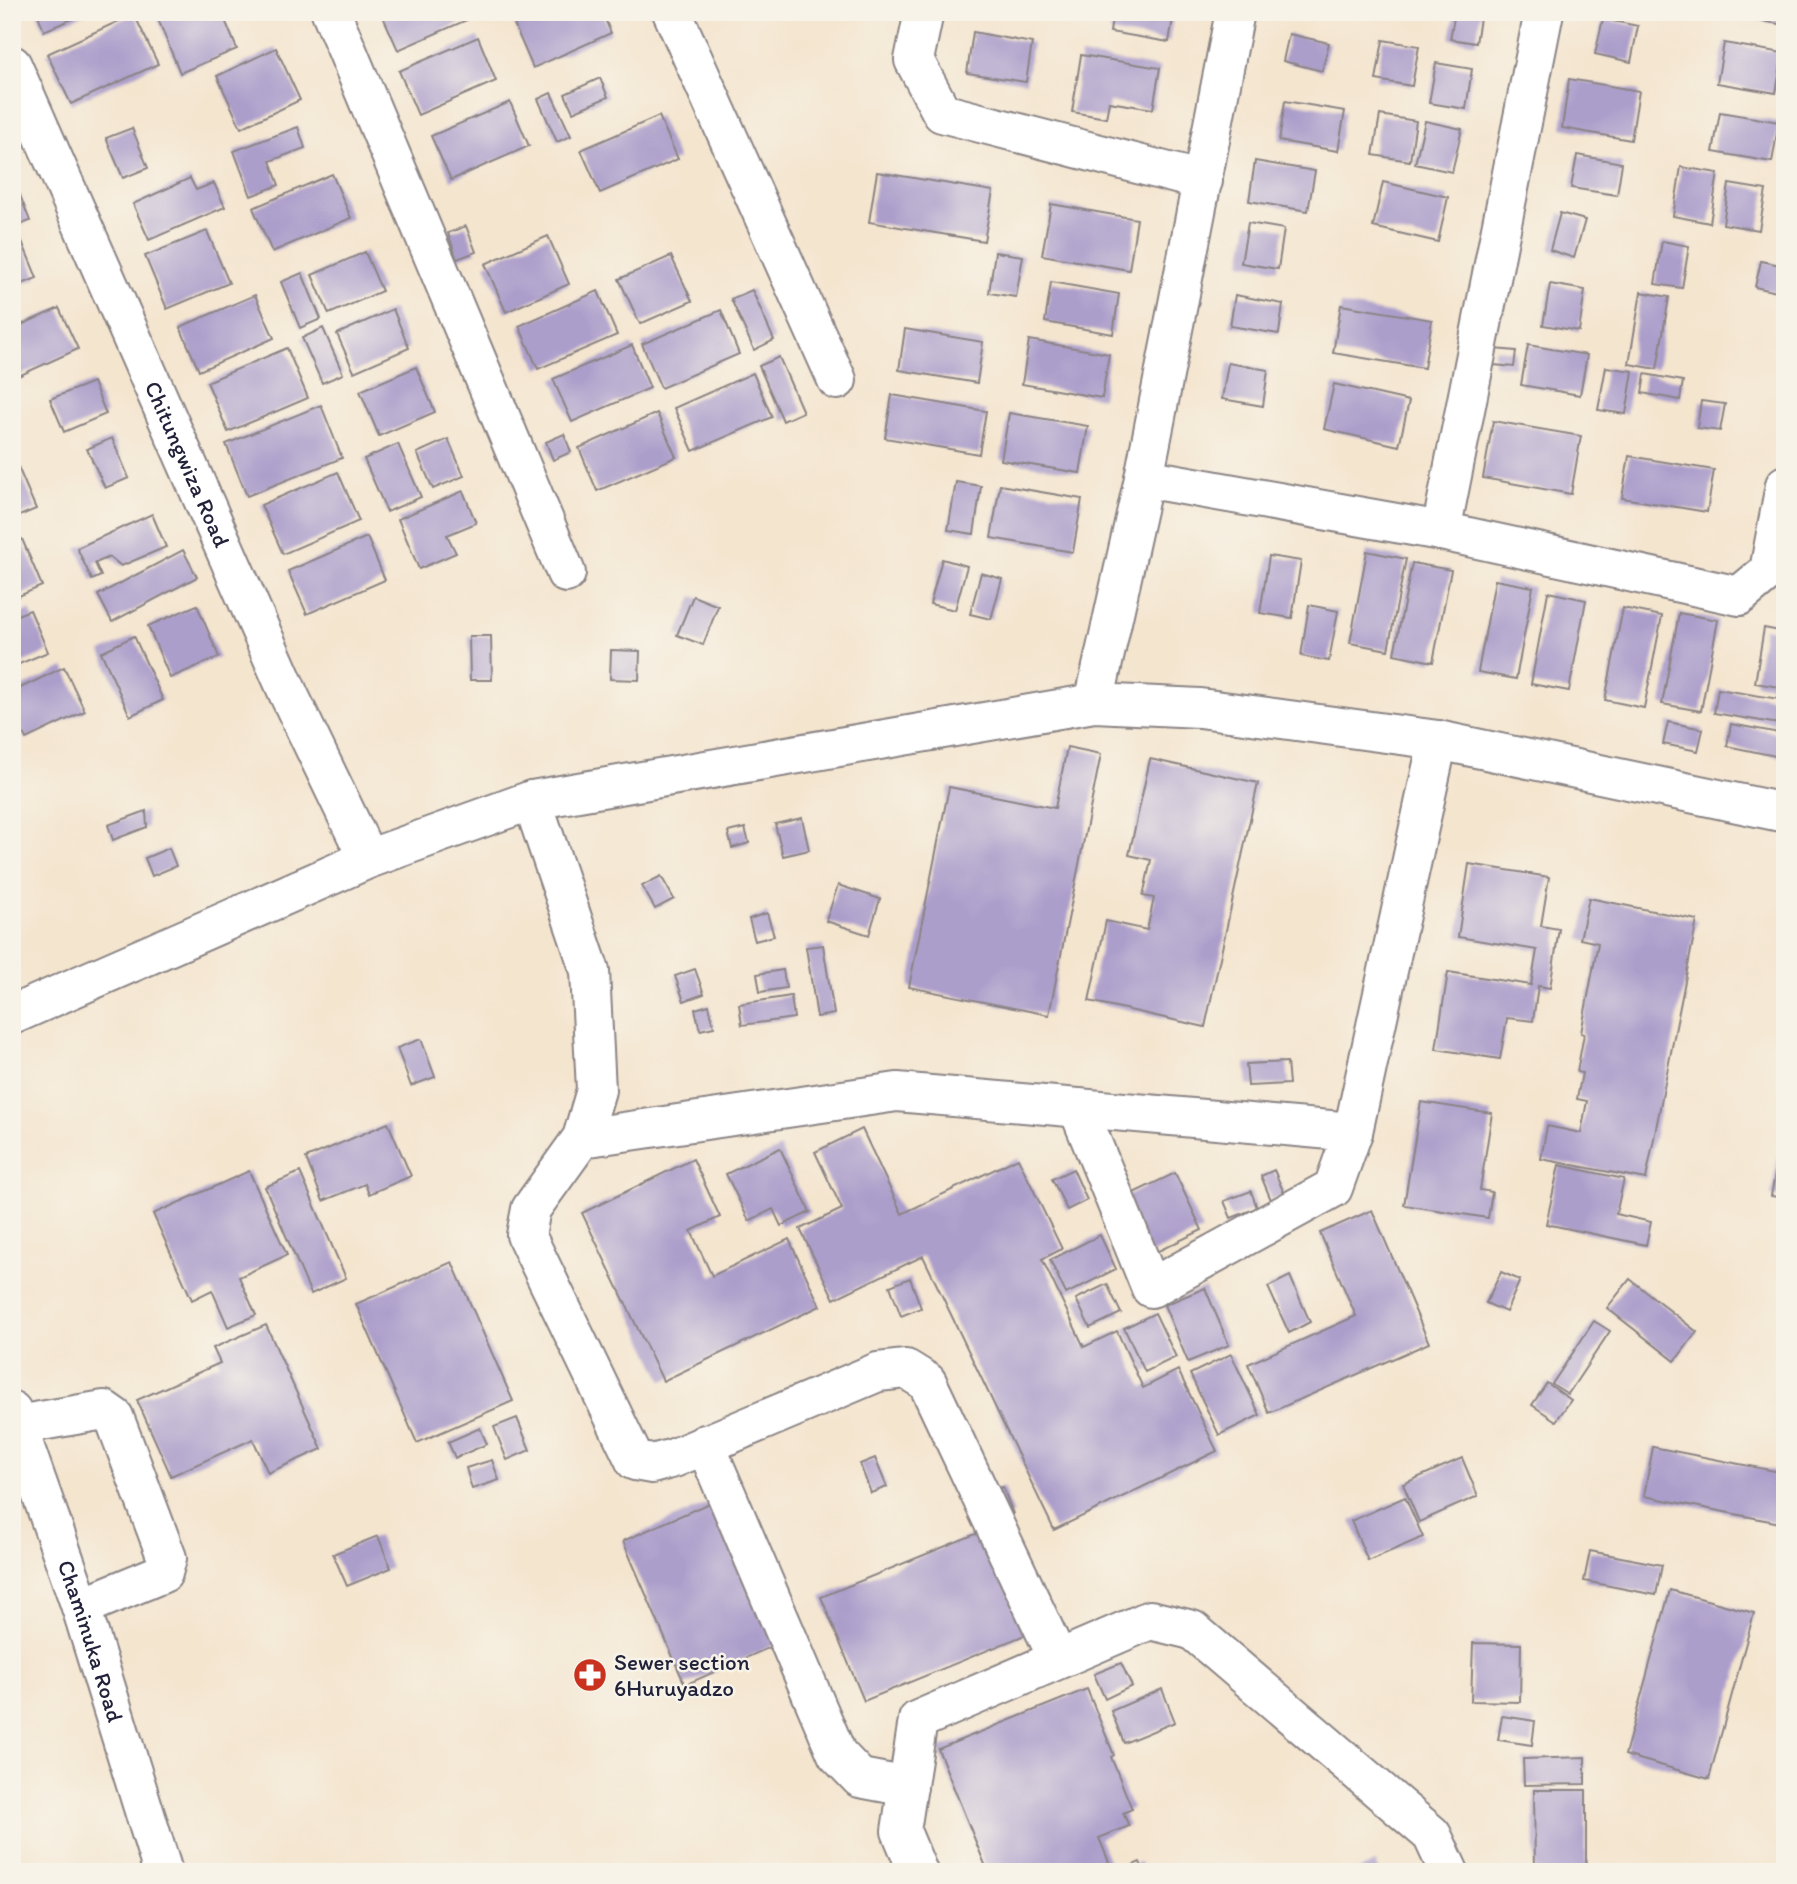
<svg xmlns="http://www.w3.org/2000/svg" width="1797" height="1884" font-family="Itim,sans-serif">
<style>
.building{fill:#ac9ecb}
.lines{fill:none;stroke-linecap:round;stroke-linejoin:round}
.minor-casing{stroke:#8b8485;stroke-width:42}
.major-casing{stroke:#8b8485;stroke-width:42}
.minor{stroke:#fff;stroke-width:38}
.major{stroke:#fff;stroke-width:38}
.labels{text-anchor:middle;dominant-baseline:central;stroke-width:5;stroke-linejoin:round;paint-order:stroke}
.street-label{font-size:23px;fill:#22223b;stroke:#f7f3e8}
.poi-label{font-size:23px;fill:#22223b;stroke:#f7f3e8;text-anchor:start}
</style>
<rect width="100%" height="100%" fill="#f7f3e8"/>
<filter id="ink" filterUnits="userSpaceOnUse"><feTurbulence type="fractalNoise" baseFrequency=".0143" numOctaves="2"/><feDisplacementMap in="SourceGraphic" scale="14" xChannelSelector="R" yChannelSelector="G"/><feConvolveMatrix kernelMatrix="1 2 1 2 8 2 1 2 1" color-interpolation-filters="sRGB"/></filter>
<filter id="wash" filterUnits="userSpaceOnUse"><feTurbulence type="fractalNoise" baseFrequency=".00686" numOctaves="4" result="noise"/><feDisplacementMap in="SourceGraphic" scale="28" xChannelSelector="R" yChannelSelector="G"/><feGaussianBlur stdDeviation="1.57" result="paint"/><feColorMatrix in="noise" values="0 0 0 0 0 0 0 0 0 0 0 0 0 0 0 0 0 1.4 0 .05"/><feComposite in="paint" operator="in"/></filter>
<g filter="url(#wash)">
<rect width="100%" height="100%" fill="#f4e5cf"/>
<g id="blocks">
<g class="building">
<polygon points="37,12 89,12 44,31"/>
<polygon points="155,12 245,12 225,20 237,49 180,73"/>
<polygon points="381,12 475,12 476,16 398,50"/>
<polygon points="542,12 602,12 611,33 533,68 514,24"/>
<polygon points="1113,12 1174,12 1169,42 1110,32"/>
<polygon points="1352,12 1381,12 1380,18 1352,14"/>
<polygon points="1455,12 1481,12 1476,43 1450,39"/>
<polygon points="1720,12 1785,12 1785,25 1720,14"/>
<polygon points="134,14 158,64 71,104 47,54"/>
<polygon points="1603,19 1638,26 1631,62 1595,54"/>
<polygon points="973,32 1032,43 1026,82 967,73"/>
<polygon points="1289,34 1329,43 1322,71 1283,61"/>
<polygon points="478,37 496,81 418,115 399,71"/>
<polygon points="1383,40 1419,46 1412,86 1376,80"/>
<polygon points="1724,43 1783,53 1776,93 1717,83"/>
<polygon points="276,48 300,100 241,128 217,76"/>
<polygon points="1081,55 1160,68 1153,109 1109,102 1106,118 1072,112"/>
<polygon points="1436,63 1472,69 1466,109 1429,103"/>
<polygon points="600,78 608,97 573,112 565,94"/>
<polygon points="1569,79 1639,91 1631,140 1562,128"/>
<polygon points="551,93 571,136 557,142 538,99"/>
<polygon points="1285,101 1345,111 1338,151 1279,141"/>
<polygon points="510,102 529,146 451,180 431,136"/>
<polygon points="1720,112 1779,122 1772,162 1713,152"/>
<polygon points="1380,115 1416,121 1410,161 1373,155"/>
<polygon points="659,116 678,159 600,193 581,150"/>
<polygon points="1425,121 1462,129 1452,172 1415,164"/>
<polygon points="298,127 305,148 270,161 279,185 251,196 234,151"/>
<polygon points="132,128 148,168 123,178 106,138"/>
<polygon points="1577,155 1622,163 1617,195 1571,188"/>
<polygon points="1255,161 1315,171 1308,211 1249,201"/>
<polygon points="1681,167 1718,173 1710,223 1673,216"/>
<polygon points="877,172 993,191 984,241 869,222"/>
<polygon points="332,174 351,218 272,252 253,208"/>
<polygon points="12,175 30,221 12,228"/>
<polygon points="190,178 196,190 214,183 225,207 149,240 133,204"/>
<polygon points="1383,182 1448,197 1438,242 1373,227"/>
<polygon points="1729,184 1766,190 1759,230 1723,224"/>
<polygon points="1051,204 1137,219 1129,270 1042,255"/>
<polygon points="1560,213 1585,220 1574,258 1550,250"/>
<polygon points="1248,223 1284,229 1278,269 1241,263"/>
<polygon points="466,226 476,252 457,259 448,233"/>
<polygon points="207,231 229,283 167,309 145,256"/>
<polygon points="548,236 569,284 506,312 485,264"/>
<polygon points="21,239 37,278 12,288 12,242"/>
<polygon points="1662,241 1689,246 1682,288 1655,284"/>
<polygon points="365,252 382,291 329,314 312,275"/>
<polygon points="995,252 1023,256 1016,297 989,293"/>
<polygon points="671,256 692,301 640,324 619,279"/>
<polygon points="1761,261 1785,266 1781,293 1755,287"/>
<polygon points="302,273 321,319 300,328 281,282"/>
<polygon points="1051,282 1119,294 1113,334 1045,322"/>
<polygon points="1550,284 1585,290 1579,331 1543,325"/>
<polygon points="752,290 774,340 754,350 731,299"/>
<polygon points="598,291 617,335 538,369 519,326"/>
<polygon points="1641,292 1669,297 1657,369 1629,364"/>
<polygon points="255,295 274,338 199,371 180,327"/>
<polygon points="1235,295 1283,304 1279,334 1230,326"/>
<polygon points="1341,305 1432,320 1424,368 1333,353"/>
<polygon points="59,308 78,349 12,379 12,329"/>
<polygon points="393,309 409,348 354,372 337,334"/>
<polygon points="721,310 739,354 661,388 642,344"/>
<polygon points="323,328 343,374 322,383 302,338"/>
<polygon points="905,329 983,342 977,383 899,370"/>
<polygon points="1029,340 1109,354 1102,398 1022,384"/>
<polygon points="632,345 650,388 572,422 553,379"/>
<polygon points="1528,345 1587,355 1580,395 1521,385"/>
<polygon points="287,348 308,398 228,432 207,382"/>
<polygon points="1494,349 1516,351 1514,367 1494,365"/>
<polygon points="779,357 803,412 783,421 759,366"/>
<polygon points="1228,363 1268,370 1263,406 1222,399"/>
<polygon points="416,367 435,412 379,436 360,391"/>
<polygon points="1606,367 1633,371 1626,414 1598,410"/>
<polygon points="753,373 772,417 693,451 674,408"/>
<polygon points="1645,374 1683,381 1680,400 1642,393"/>
<polygon points="93,382 106,414 64,432 50,399"/>
<polygon points="1334,384 1409,401 1399,446 1324,429"/>
<polygon points="892,395 986,411 979,454 885,438"/>
<polygon points="1701,401 1725,404 1720,431 1697,428"/>
<polygon points="321,405 342,458 247,496 226,444"/>
<polygon points="657,413 676,457 597,491 579,448"/>
<polygon points="1009,413 1088,426 1080,473 1001,460"/>
<polygon points="1493,421 1581,436 1571,494 1483,478"/>
<polygon points="564,434 571,452 553,460 546,442"/>
<polygon points="112,438 129,478 105,488 87,449"/>
<polygon points="448,439 464,476 433,489 417,453"/>
<polygon points="398,444 421,497 387,512 364,459"/>
<polygon points="1629,456 1714,470 1707,512 1622,498"/>
<polygon points="18,467 36,509 12,519 12,470"/>
<polygon points="338,472 359,521 283,554 261,505"/>
<polygon points="956,482 981,486 974,534 948,530"/>
<polygon points="1000,485 1082,499 1073,552 991,538"/>
<polygon points="463,491 476,523 447,535 456,553 419,569 398,519"/>
<polygon points="152,514 166,547 121,566 110,557 95,563 101,576 92,580 77,548"/>
<polygon points="367,537 385,580 307,614 288,571"/>
<polygon points="22,539 42,586 12,599 12,544"/>
<polygon points="183,550 197,577 112,622 98,595"/>
<polygon points="1367,551 1406,559 1388,650 1350,643"/>
<polygon points="1269,556 1301,561 1292,618 1260,613"/>
<polygon points="942,559 967,566 955,610 930,604"/>
<polygon points="1412,563 1451,570 1433,662 1394,654"/>
<polygon points="981,573 1002,579 991,619 970,614"/>
<polygon points="1495,580 1533,587 1516,679 1478,672"/>
<polygon points="1548,592 1586,600 1569,691 1531,684"/>
<polygon points="693,596 718,606 703,645 677,635"/>
<polygon points="197,605 219,657 170,678 148,626"/>
<polygon points="1309,605 1338,611 1329,661 1301,656"/>
<polygon points="1623,608 1662,616 1644,708 1605,700"/>
<polygon points="30,610 48,652 12,667 12,617"/>
<polygon points="1679,613 1718,620 1701,711 1662,704"/>
<polygon points="1764,628 1785,632 1785,688 1755,683"/>
<polygon points="134,636 163,700 130,716 101,652"/>
<polygon points="469,636 491,636 492,680 470,680"/>
<polygon points="611,650 640,651 639,680 610,679"/>
<polygon points="64,667 85,711 26,739 12,709 12,692"/>
<polygon points="1718,689 1785,700 1785,725 1714,713"/>
<polygon points="1668,722 1703,729 1698,751 1663,744"/>
<polygon points="1731,724 1785,734 1785,758 1727,746"/>
<polygon points="1067,747 1101,754 1049,1015 909,987 949,787 1055,808"/>
<polygon points="1150,759 1258,783 1205,1027 1089,1001 1106,921 1147,930 1154,898 1143,896 1151,860 1129,855"/>
<polygon points="146,811 147,827 113,840 108,825"/>
<polygon points="802,818 809,850 783,856 775,824"/>
<polygon points="745,828 749,843 732,848 728,832"/>
<polygon points="169,848 176,866 152,876 145,858"/>
<polygon points="1469,864 1549,877 1541,926 1559,929 1550,988 1538,986 1533,1021 1507,1018 1500,1059 1436,1049 1448,972 1531,985 1537,950 1458,937"/>
<polygon points="661,876 674,899 655,909 642,886"/>
<polygon points="838,885 880,899 869,935 826,921"/>
<polygon points="1589,898 1697,920 1646,1179 1541,1159 1547,1126 1581,1133 1587,1101 1577,1099 1582,1073 1577,1072 1584,1034 1581,1033 1598,943 1580,939"/>
<polygon points="767,913 774,936 755,941 749,919"/>
<polygon points="823,945 834,1014 817,1017 806,947"/>
<polygon points="695,969 704,994 684,1001 675,976"/>
<polygon points="783,970 786,988 760,992 757,974"/>
<polygon points="791,996 794,1018 742,1025 739,1004"/>
<polygon points="709,1005 714,1027 700,1030 695,1009"/>
<polygon points="421,1039 435,1077 411,1086 397,1048"/>
<polygon points="1287,1062 1289,1084 1248,1086 1246,1064"/>
<polygon points="1421,1102 1492,1113 1480,1190 1492,1192 1488,1218 1404,1205"/>
<polygon points="388,1123 411,1176 369,1194 365,1184 323,1201 306,1158"/>
<polygon points="862,1129 902,1214 1018,1158 1062,1249 1042,1259 1084,1347 1117,1331 1143,1388 1178,1370 1217,1451 1054,1530 923,1256 834,1299 800,1229 842,1209 815,1152"/>
<polygon points="1783,1131 1785,1131 1785,1198 1771,1196"/>
<polygon points="780,1148 810,1212 781,1226 773,1209 749,1221 726,1174"/>
<polygon points="693,1159 720,1217 691,1231 712,1276 789,1239 820,1306 663,1381 582,1213"/>
<polygon points="1559,1165 1624,1179 1616,1214 1651,1222 1646,1245 1546,1224"/>
<polygon points="1073,1169 1087,1200 1067,1210 1052,1179"/>
<polygon points="1274,1170 1285,1195 1271,1200 1261,1176"/>
<polygon points="249,1171 287,1255 239,1277 256,1315 228,1327 212,1290 192,1300 153,1214"/>
<polygon points="300,1172 346,1278 311,1294 265,1187"/>
<polygon points="1175,1173 1202,1230 1150,1255 1123,1198"/>
<polygon points="1251,1191 1257,1208 1231,1218 1224,1201"/>
<polygon points="1372,1210 1429,1343 1269,1413 1248,1364 1356,1316 1320,1233"/>
<polygon points="1100,1235 1116,1269 1066,1294 1050,1260"/>
<polygon points="452,1262 513,1401 417,1443 356,1304"/>
<polygon points="1501,1272 1520,1280 1506,1312 1486,1303"/>
<polygon points="1290,1276 1310,1322 1289,1333 1268,1287"/>
<polygon points="910,1278 921,1308 901,1316 890,1286"/>
<polygon points="1630,1279 1697,1332 1675,1361 1607,1308"/>
<polygon points="1107,1284 1121,1313 1090,1328 1076,1299"/>
<polygon points="1205,1288 1229,1345 1188,1362 1164,1305"/>
<polygon points="1155,1313 1176,1357 1145,1372 1124,1328"/>
<polygon points="1594,1321 1610,1331 1568,1394 1552,1384"/>
<polygon points="266,1325 322,1449 268,1473 253,1439 171,1476 137,1400 220,1363 213,1348"/>
<polygon points="1231,1354 1260,1415 1219,1435 1190,1374"/>
<polygon points="1547,1383 1571,1400 1556,1421 1532,1405"/>
<polygon points="517,1418 530,1450 507,1460 494,1427"/>
<polygon points="480,1428 487,1444 455,1458 448,1442"/>
<polygon points="1653,1447 1785,1473 1785,1524 1644,1496"/>
<polygon points="875,1458 887,1487 871,1493 860,1464"/>
<polygon points="1462,1458 1478,1496 1419,1522 1403,1484"/>
<polygon points="492,1460 499,1480 472,1489 466,1468"/>
<polygon points="1003,1487 1013,1514 996,1520 986,1493"/>
<polygon points="1405,1497 1423,1537 1368,1561 1351,1521"/>
<polygon points="716,1500 777,1644 685,1685 623,1541"/>
<polygon points="990,1528 1032,1632 864,1701 821,1597"/>
<polygon points="378,1536 391,1568 347,1586 333,1554"/>
<polygon points="1590,1551 1662,1565 1656,1595 1584,1581"/>
<polygon points="1670,1590 1754,1613 1709,1779 1625,1755"/>
<polygon points="1473,1643 1521,1644 1520,1702 1471,1701"/>
<polygon points="1121,1663 1132,1686 1105,1699 1094,1674"/>
<polygon points="1087,1689 1114,1755 1111,1757 1132,1809 1123,1813 1129,1826 1099,1838 1113,1872 988,1872 938,1749"/>
<polygon points="1162,1689 1175,1722 1124,1743 1111,1711"/>
<polygon points="1502,1716 1535,1721 1532,1745 1498,1740"/>
<polygon points="1585,1757 1585,1784 1524,1785 1523,1759"/>
<polygon points="1534,1790 1586,1790 1586,1872 1535,1872"/>
<polygon points="1140,1862 1144,1872 1117,1872"/>
<polygon points="1376,1863 1380,1872 1354,1872"/>
</g>
</g>
</g>
<g filter="url(#ink)">
<use href="#blocks" fill-opacity="0" stroke="#8b8485" stroke-width="2"/>
<g class="lines">
<g class="minor-casing">
<g id="minor">
<polyline points="331,12 566,573"/>
<polyline points="672,12 837,380"/>
<polyline points="924,12 914,60 942,113 1203,181"/>
<path id="s1" d="M 12,65 L 289,695 L 368,859"/>
<polyline points="1144,478 1441,531 1739,596 1769,571 1785,485"/>
<polyline points="1441,531 1544,12"/>
<polyline points="1094,703 1144,478 1235,12"/>
<polyline points="532,800 590,971 596,1090 582,1138 531,1209 526,1235 635,1461 652,1464 674,1458 878,1372 906,1369 927,1382 1058,1659"/>
<polyline points="12,1015 368,859 532,800 1094,703 1200,708 1438,740 1785,813"/>
<polyline points="1078,1108 1151,1288 1333,1188 1353,1132"/>
<polyline points="582,1138 897,1092 1353,1132 1438,740"/>
<polyline points="18,1425 104,1410 114,1417 167,1558 163,1573 81,1607"/>
<polyline points="705,1444 837,1754 860,1778 908,1787"/>
<polyline points="918,1872 901,1831 918,1720 1150,1620 1192,1630 1432,1835 1449,1872"/>
</g>
</g>
<g class="major-casing">
<g id="major">
<path id="s2" d="M 12,1411 L 81,1607 L 163,1872"/>
</g>
</g>
<use href="#minor" class="minor"/>
<use href="#major" class="major"/>
</g>
</g>
<defs>
<g id="pharmacy-disc" transform="scale(1.75)"><circle r="9.5" fill="#c8321e" stroke="#f7f3e8"/><path d="M-2-6h4v4h4v4h-4v4h-4v-4h-4v-4h4Z" fill="#fff"/></g>
</defs>
<g fill-rule="evenodd">
<use href="#pharmacy-disc" x="590" y="1675"/>
</g>
<g class="labels">
<g class="street-label">
<text stroke="none"><textPath href="#s1" startOffset="436">Chitungwiza Road</textPath></text>
<text stroke="none"><textPath href="#s2" startOffset="243">Chaminuka Road</textPath></text>
</g>
<g class="poi-label">
<text x="614" y="1662">Sewer section<tspan x="614" dy="26">6Huruyadzo</tspan></text>
</g>
</g>
<rect width="1797" height="1884" fill="none" stroke="#f7f3e8" stroke-width="42"/>
</svg>
